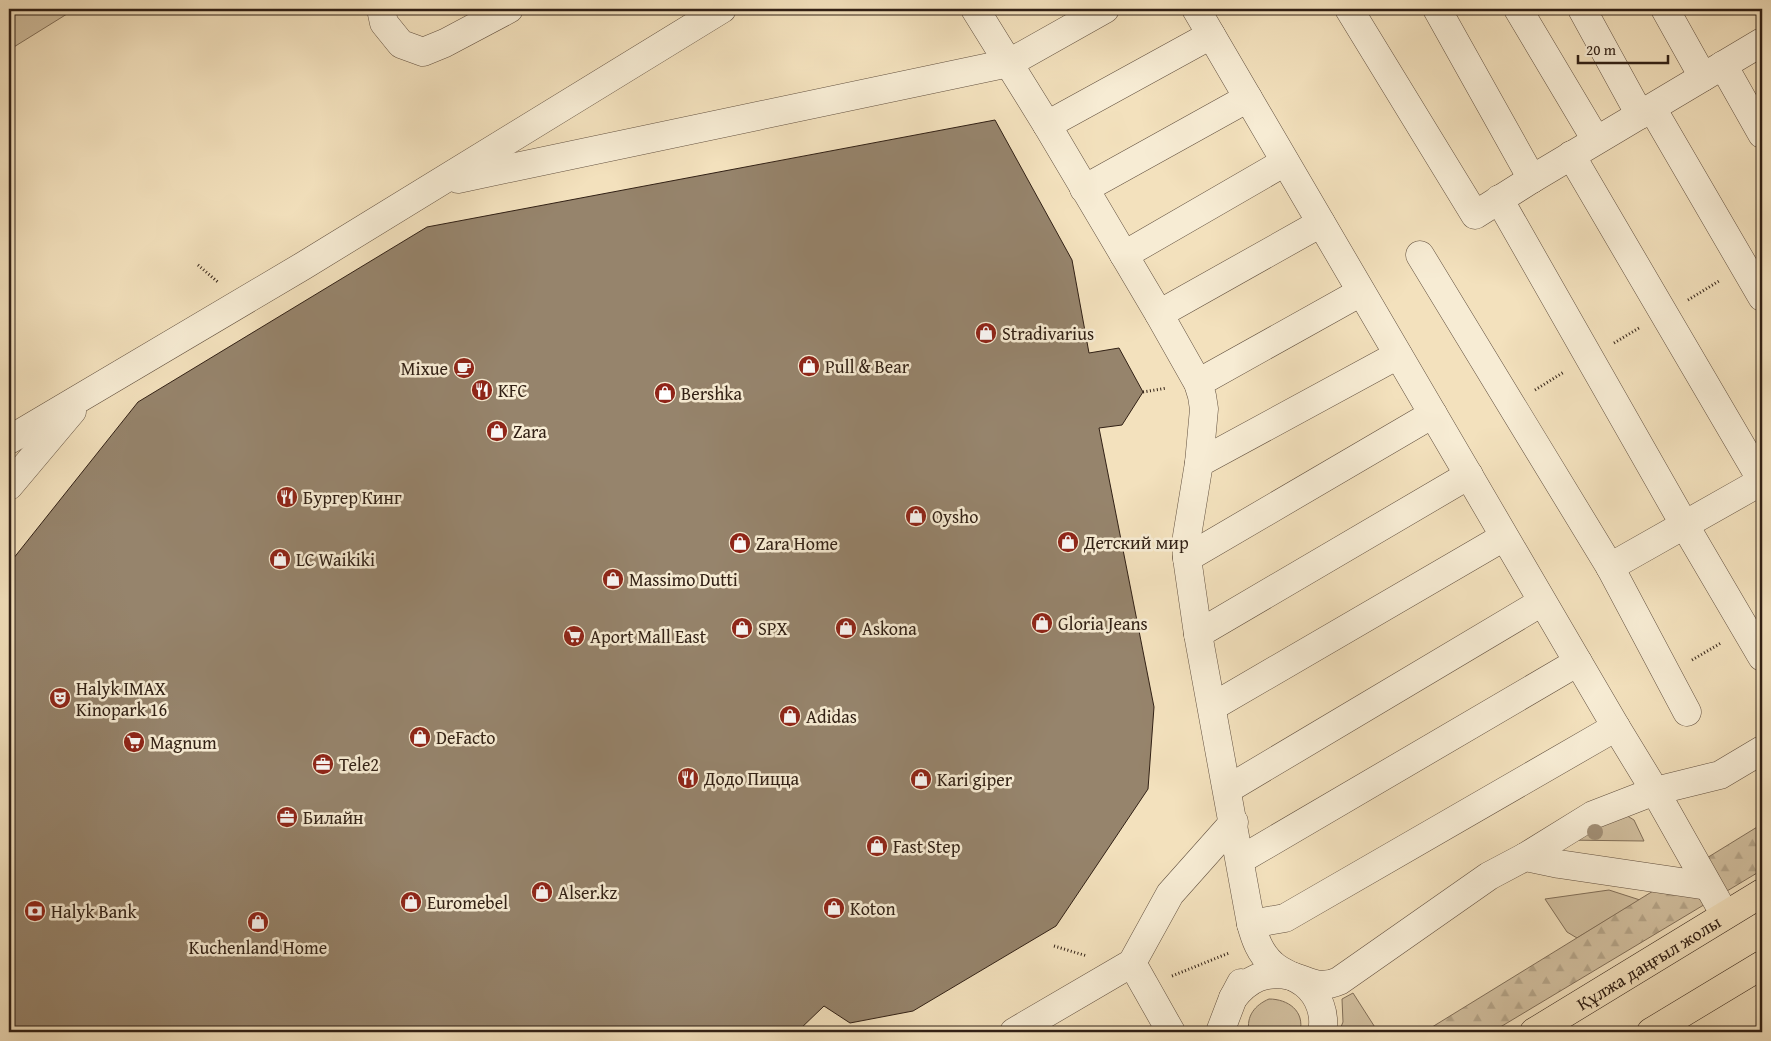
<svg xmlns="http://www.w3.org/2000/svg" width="1771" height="1041" font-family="'Gentium Book Plus',serif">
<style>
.grass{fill:#d2c0a0;stroke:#82705a}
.forest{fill:url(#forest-firs);stroke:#82705a}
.building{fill:#96846c;stroke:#312015}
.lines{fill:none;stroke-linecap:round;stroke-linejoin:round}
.minor-casing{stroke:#62503f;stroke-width:29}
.major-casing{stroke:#312015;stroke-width:29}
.path{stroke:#312015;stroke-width:3;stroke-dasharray:1 2.5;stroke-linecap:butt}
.minor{stroke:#f7ecd4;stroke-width:28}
.major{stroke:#f3e1bd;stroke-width:28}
.tree{fill:#a39178}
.labels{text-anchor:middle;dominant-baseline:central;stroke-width:5;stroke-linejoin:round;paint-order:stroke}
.poi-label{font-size:18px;fill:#312015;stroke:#f7ecd4;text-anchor:start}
.street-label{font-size:18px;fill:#312015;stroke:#f7ecd4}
</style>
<defs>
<pattern id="forest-firs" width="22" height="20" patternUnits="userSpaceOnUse" patternTransform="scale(1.25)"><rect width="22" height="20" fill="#d2c0a0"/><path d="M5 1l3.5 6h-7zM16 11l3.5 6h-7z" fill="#b5a589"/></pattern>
</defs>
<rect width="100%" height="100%" fill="#f3e1bd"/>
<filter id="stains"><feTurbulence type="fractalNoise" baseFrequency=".004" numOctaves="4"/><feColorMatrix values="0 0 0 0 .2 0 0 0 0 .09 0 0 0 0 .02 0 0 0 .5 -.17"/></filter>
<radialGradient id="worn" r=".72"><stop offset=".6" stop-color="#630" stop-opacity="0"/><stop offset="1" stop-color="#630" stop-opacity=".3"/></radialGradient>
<g class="grass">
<polygon points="9,9 75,9 9,50"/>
<polygon points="1621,812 1634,820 1644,841 1561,840"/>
<polygon points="1609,890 1640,900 1577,938 1567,932 1545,899"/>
<polygon points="1353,993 1378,1032 1339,1032 1343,1022 1342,999"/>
<path d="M 1269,999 C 1288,999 1305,1011 1300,1032 L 1249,1032 C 1246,1016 1255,1005 1269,999 Z"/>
</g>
<polygon class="forest" points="1762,824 1762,870 1492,1032 1424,1032"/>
<polygon class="building" points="995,120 1072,260 1089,353 1119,348 1143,392 1122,425 1099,428 1154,707 1148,789 1056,926 913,1011 850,1023 824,1006 797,1032 9,1032 9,564 138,402 427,227"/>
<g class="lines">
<g class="minor-casing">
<g id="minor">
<polyline points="381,9 384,23 401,44 423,52 445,43 509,9"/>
<path d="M 975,9 L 1047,125 L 1159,314 L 1198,383 L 1202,396 L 1204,409 L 1199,463 L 1187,536 L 1187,558 L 1198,634 L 1251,924 C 1255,939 1260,953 1272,964 C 1281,973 1295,976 1305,984 C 1319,995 1326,1015 1322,1032"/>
<polyline points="1196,9 1616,727 1655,791 1725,915"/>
<polyline points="1349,9 1475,215 1532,179 1762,42"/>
<polyline points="1437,9 1532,179"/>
<polyline points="1518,9 1596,140"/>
<polyline points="1582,9 1640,115"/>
<polyline points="1665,9 1703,77"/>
<polyline points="1723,65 1762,134"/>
<polyline points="1652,108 1762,297"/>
<polyline points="1047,125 1211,35"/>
<polyline points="1571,155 1762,481"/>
<polyline points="458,179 1009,63 1105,9"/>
<polyline points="1084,189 1248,98"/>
<polyline points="1499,199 1684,524 1762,657"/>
<polyline points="1124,255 1285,162"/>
<polyline points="1420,255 1610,567 1687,712"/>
<polyline points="1159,314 1321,223"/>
<polyline points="1198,383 1361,292"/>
<polyline points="9,440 303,266 722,9"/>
<polyline points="1199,463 1398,355"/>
<polyline points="9,486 72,411"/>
<polyline points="1187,558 1433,414"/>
<polyline points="1610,567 1762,481"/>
<polyline points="1198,634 1469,475"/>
<polyline points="1212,707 1504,537"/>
<polyline points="1228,789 1542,602"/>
<polyline points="1525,857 1593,815 1655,791 1720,775 1762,750"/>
<polyline points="1240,860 1578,662"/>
<polyline points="1251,924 1285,918 1616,727"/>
<polyline points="1132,963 1171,1032"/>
<path d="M 1233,998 C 1248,979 1265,970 1291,976 C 1310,981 1318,990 1339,981 L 1489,876 L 1525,857 L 1559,864 L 1708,886"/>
<polyline points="1014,1032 1132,963 1170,894 1234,822"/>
<polyline points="1220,1032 1233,998 1241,983"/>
</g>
</g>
<g class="major-casing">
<g id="major">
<path id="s1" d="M 1534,1032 L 1762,893"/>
<polyline points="1651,1032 1762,965"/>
</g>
</g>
<g class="path">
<polyline points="198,265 219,283"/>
<polyline points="1688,300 1719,281"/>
<polyline points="1614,343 1639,328"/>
<polyline points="1535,390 1564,372"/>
<polyline points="1143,392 1167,388"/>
<polyline points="1692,660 1721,643"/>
<polyline points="1054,946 1087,956"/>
<polyline points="1172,976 1229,953"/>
</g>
<use href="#minor" class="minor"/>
<use href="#major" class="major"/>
</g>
<circle class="tree" cx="1595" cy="832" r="8"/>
<defs>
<g id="shop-disc" transform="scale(1.125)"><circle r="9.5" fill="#8f2418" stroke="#f7ecd4"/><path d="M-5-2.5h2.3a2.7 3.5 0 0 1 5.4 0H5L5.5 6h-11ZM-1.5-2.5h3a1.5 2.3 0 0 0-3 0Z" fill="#fff"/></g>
<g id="cafe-disc" transform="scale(1.125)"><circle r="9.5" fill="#8f2418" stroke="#f7ecd4"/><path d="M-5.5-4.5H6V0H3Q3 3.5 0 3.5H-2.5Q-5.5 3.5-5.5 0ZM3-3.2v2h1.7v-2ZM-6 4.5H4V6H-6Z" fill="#fff"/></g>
<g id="restaurant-disc" transform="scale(1.125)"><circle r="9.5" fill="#8f2418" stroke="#f7ecd4"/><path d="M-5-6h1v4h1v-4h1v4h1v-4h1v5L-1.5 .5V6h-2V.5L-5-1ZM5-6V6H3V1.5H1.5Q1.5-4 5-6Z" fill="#fff"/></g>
<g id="supermarket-disc" transform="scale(1.125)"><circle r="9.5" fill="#8f2418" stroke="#f7ecd4"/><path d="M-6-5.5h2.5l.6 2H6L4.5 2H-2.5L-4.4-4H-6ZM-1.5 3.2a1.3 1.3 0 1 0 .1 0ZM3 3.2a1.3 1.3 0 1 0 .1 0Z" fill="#fff"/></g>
<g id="theatre-disc" transform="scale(1.125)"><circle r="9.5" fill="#8f2418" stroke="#f7ecd4"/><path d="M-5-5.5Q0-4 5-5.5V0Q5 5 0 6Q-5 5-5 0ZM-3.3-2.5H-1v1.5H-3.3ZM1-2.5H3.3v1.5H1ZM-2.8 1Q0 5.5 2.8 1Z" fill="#fff"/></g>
<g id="office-disc" transform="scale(1.125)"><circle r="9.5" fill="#8f2418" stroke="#f7ecd4"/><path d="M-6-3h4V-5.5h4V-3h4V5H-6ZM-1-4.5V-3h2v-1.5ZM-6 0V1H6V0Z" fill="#fff"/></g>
<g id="bank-disc" transform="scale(1.125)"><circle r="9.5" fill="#8f2418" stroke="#f7ecd4"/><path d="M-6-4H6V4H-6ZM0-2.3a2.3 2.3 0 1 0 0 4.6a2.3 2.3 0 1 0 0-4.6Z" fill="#fff"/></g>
</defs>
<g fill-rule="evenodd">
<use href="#shop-disc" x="986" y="333"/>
<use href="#shop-disc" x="809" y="366"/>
<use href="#cafe-disc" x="464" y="368"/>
<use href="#restaurant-disc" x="482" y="390"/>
<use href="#shop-disc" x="665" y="393"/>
<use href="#shop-disc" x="497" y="431"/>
<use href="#restaurant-disc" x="287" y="497"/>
<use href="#shop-disc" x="916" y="516"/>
<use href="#shop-disc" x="1068" y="542"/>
<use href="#shop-disc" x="740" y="543"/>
<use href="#shop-disc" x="280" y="559"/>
<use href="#shop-disc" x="613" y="579"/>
<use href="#shop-disc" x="1042" y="623"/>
<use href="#shop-disc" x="742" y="628"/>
<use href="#shop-disc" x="846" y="628"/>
<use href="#supermarket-disc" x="574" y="636"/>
<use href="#theatre-disc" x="60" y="698"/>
<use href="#shop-disc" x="790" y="716"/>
<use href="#shop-disc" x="420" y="737"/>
<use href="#supermarket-disc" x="134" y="742"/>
<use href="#office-disc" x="323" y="764"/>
<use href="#restaurant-disc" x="688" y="778"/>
<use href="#shop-disc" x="921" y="779"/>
<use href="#office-disc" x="287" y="817"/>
<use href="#shop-disc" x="877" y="846"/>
<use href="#shop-disc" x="542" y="892"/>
<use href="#shop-disc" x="411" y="902"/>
<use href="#shop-disc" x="834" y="908"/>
<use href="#bank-disc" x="35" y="911"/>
<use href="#shop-disc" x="258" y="922"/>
</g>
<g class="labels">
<g class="poi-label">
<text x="1002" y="333">Stradivarius</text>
<text x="825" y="366">Pull &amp; Bear</text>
<text x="448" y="368" text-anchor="end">Mixue</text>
<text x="498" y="390">KFC</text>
<text x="681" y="393">Bershka</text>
<text x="513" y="431">Zara</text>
<text x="303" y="497">Бургер Кинг</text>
<text x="932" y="516">Oysho</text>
<text x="1084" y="542">Детский мир</text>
<text x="756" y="543">Zara Home</text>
<text x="296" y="559">LC Waikiki</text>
<text x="629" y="579">Massimo Dutti</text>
<text x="1058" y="623">Gloria Jeans</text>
<text x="758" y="628">SPX</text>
<text x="862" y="628">Askona</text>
<text x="590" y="636">Aport Mall East</text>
<text x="76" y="688">Halyk IMAX<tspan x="76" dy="21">Kinopark 16</tspan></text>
<text x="806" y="716">Adidas</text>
<text x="436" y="737">DeFacto</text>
<text x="150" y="742">Magnum</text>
<text x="339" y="764">Tele2</text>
<text x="704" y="778">Додо Пицца</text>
<text x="937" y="779">Kari giper</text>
<text x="303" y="817">Билайн</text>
<text x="893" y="846">Fast Step</text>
<text x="558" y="892">Alser.kz</text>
<text x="427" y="902">Euromebel</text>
<text x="850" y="908">Koton</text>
<text x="51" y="911">Halyk Bank</text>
<text x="258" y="947" text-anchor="middle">Kuchenland Home</text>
</g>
<g class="street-label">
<text stroke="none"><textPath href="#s1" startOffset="134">Құлжа даңғыл жолы</textPath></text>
</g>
</g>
<rect width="1771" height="1041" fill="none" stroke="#f3e1bd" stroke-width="30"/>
<rect x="10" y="10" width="1751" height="1021" fill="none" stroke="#312015" stroke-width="2.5"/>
<rect x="15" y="15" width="1741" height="1011" fill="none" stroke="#312015"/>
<path d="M1578 55v8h90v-8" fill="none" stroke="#312015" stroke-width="2.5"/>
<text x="1586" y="55" font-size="15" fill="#312015" stroke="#f7ecd4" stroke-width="4" paint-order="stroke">20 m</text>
<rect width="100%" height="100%" filter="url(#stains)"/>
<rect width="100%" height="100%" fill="url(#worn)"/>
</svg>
